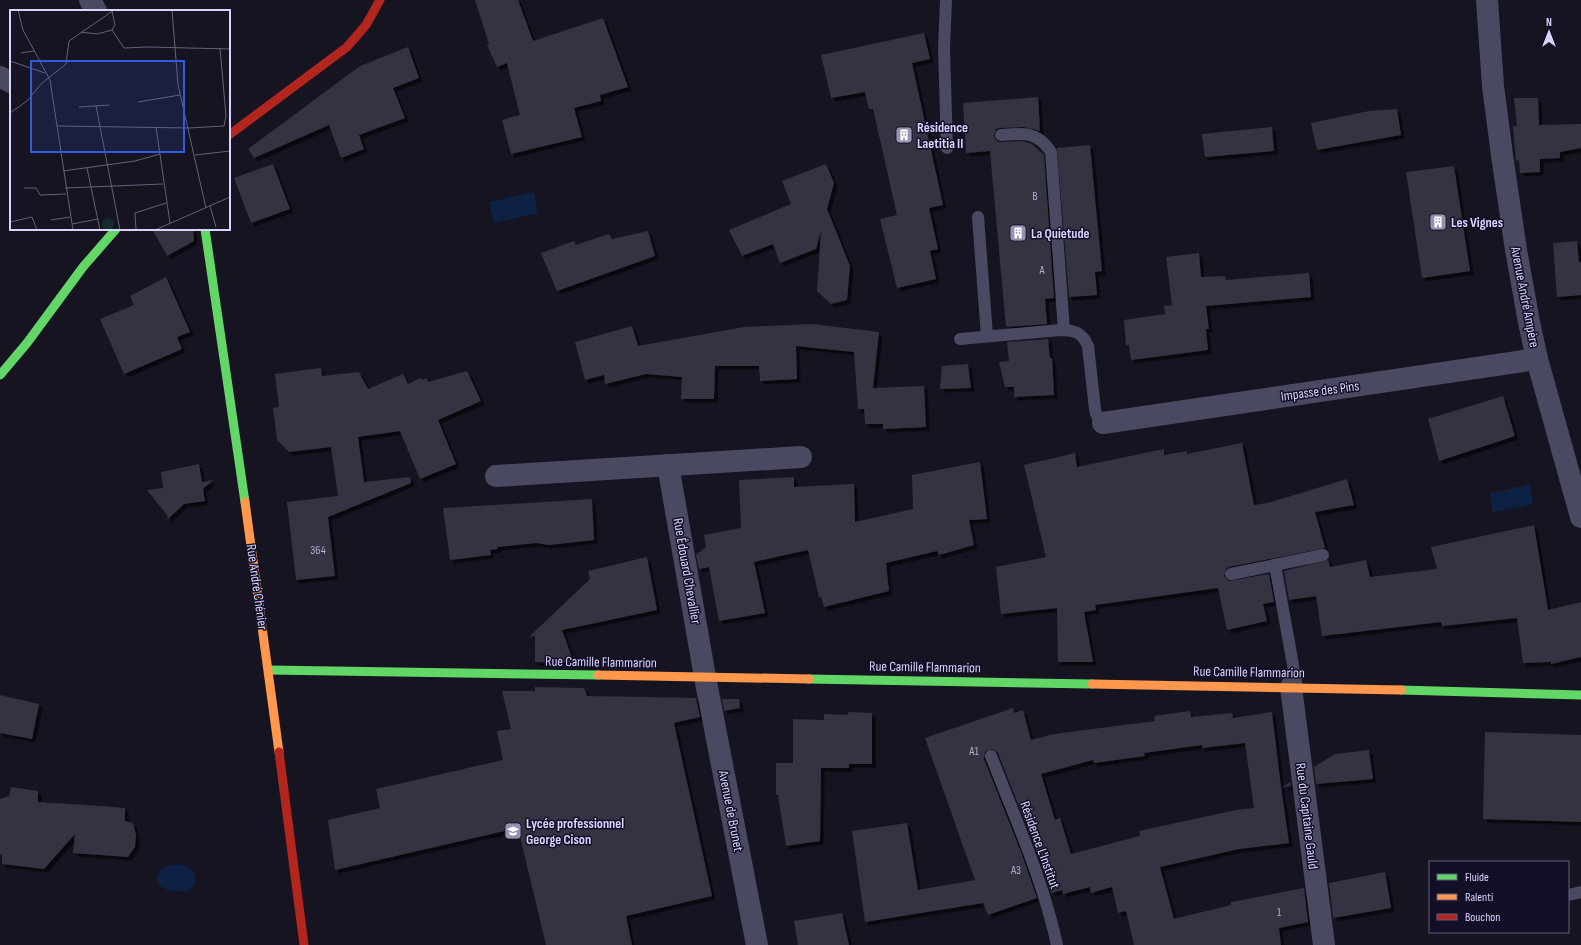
<svg xmlns="http://www.w3.org/2000/svg" width="1581" height="945" font-family="'Sofia Sans Condensed',sans-serif">
<style>
.water{fill:#0d2144}
.building{fill:#343243;fill-rule:evenodd;filter:url(#shadow)}
.lines{fill:none;stroke-linecap:round;stroke-linejoin:round}
.lane{stroke:#4a4962;stroke-width:12}
.street{stroke:#4a4962;stroke-width:22}
.fast{stroke:#63d668;stroke-width:9}
.slow{stroke:#ff974d;stroke-width:9}
.jam{stroke:#b3261e;stroke-width:9}
.labels{text-anchor:middle;dominant-baseline:central;stroke-width:3;stroke-linejoin:round;paint-order:stroke}
.number-label{font-size:12px;fill:#b0acd0}
.poi-label{font-size:14px;font-weight:bold;fill:#d9d4ff;stroke:#130f26;text-anchor:start}
.street-label{font-size:14px;fill:#d9d4ff;stroke:#130f26}
.inset-road{fill:none;stroke:#64617a;stroke-width:1}
.view{fill:#305bdc;fill-opacity:0.15;stroke:#305bdc;stroke-width:2}
.inset-edge{fill:none;stroke:#d9d4ff;stroke-width:2}
</style>
<defs>
<filter id="shadow"><feDropShadow dx="3.5" dy="3.5" stdDeviation="0" flood-color="#0009"/></filter>
</defs>
<rect width="100%" height="100%" fill="#161421"/>
<g class="water">
<polygon points="534,192 538,213 494,223 489,202"/>
<polygon points="1530,484 1533,504 1493,512 1490,493"/>
<path d="M 177,864 L 186,866 L 196,874 L 195,884 L 186,892 C 173,890 161,892 156,879 C 160,868 166,865 177,864 Z"/>
</g>
<g class="building">
<polygon points="475,0 518,0 533,41 603,18 628,87 600,95 601,101 574,108 582,137 511,154 502,120 520,115 507,63 497,67 487,45 489,44"/>
<polygon points="924,33 930,59 912,63 943,205 929,208 938,249 930,251 936,279 897,288 880,219 897,215 873,109 869,109 865,92 831,98 821,55"/>
<polygon points="408,47 419,78 393,88 405,118 359,135 364,149 341,158 329,125 254,158 248,149 360,66"/>
<polygon points="1038,97 1040,131 1024,127 1000,128 996,129 994,135 995,139 998,142 1022,141 1032,144 1044,155 1054,298 1045,299 1047,324 1006,327 990,151 966,153 963,103"/>
<polygon points="1514,98 1538,98 1539,125 1581,124 1581,148 1560,152 1560,158 1540,159 1540,172 1520,173 1519,160 1516,161 1513,126 1517,126"/>
<polygon points="1397,109 1401,135 1317,150 1311,123 1369,111"/>
<polygon points="1272,127 1274,151 1205,157 1202,134"/>
<polygon points="1090,145 1102,271 1095,272 1097,295 1069,297 1057,148"/>
<polygon points="273,164 290,209 251,223 234,178"/>
<polygon points="826,164 834,183 827,209 850,266 847,300 831,304 817,291 821,231 816,249 780,263 773,244 742,256 729,230 791,204 782,181"/>
<polygon points="1454,166 1470,271 1422,278 1406,172"/>
<polygon points="152,229 193,229 194,241 167,256"/>
<polygon points="648,231 655,256 557,291 541,253 574,241 576,245 609,234 612,239"/>
<polygon points="1577,241 1579,262 1581,262 1581,295 1557,297 1553,243"/>
<polygon points="1199,253 1201,277 1225,276 1226,280 1309,273 1311,297 1206,306 1209,329 1206,329 1208,350 1131,360 1129,345 1126,345 1124,320 1165,314 1164,306 1172,305 1166,257"/>
<polygon points="166,277 190,332 177,337 182,349 124,374 100,319 134,305 130,296"/>
<polygon points="812,324 879,332 873,388 924,386 926,427 883,429 883,424 865,424 864,409 858,409 854,352 796,346 797,379 760,381 759,366 715,366 714,399 681,399 682,377 646,374 605,384 604,375 585,380 575,342 632,326 638,346 744,327"/>
<polygon points="1048,339 1050,358 1052,358 1054,395 1014,397 1014,387 1005,387 999,362 1009,361 1007,342"/>
<polygon points="968,364 971,388 940,389 942,366"/>
<polygon points="321,368 322,376 359,372 368,389 403,374 408,384 421,378 422,380 427,378 428,382 467,371 481,401 438,420 456,464 420,479 400,431 358,437 364,482 410,477 411,483 328,517 335,576 296,580 287,502 338,496 331,447 289,452 277,440 273,408 279,407 275,374"/>
<polygon points="1503,396 1515,436 1439,461 1428,419"/>
<polygon points="1242,443 1254,505 1268,503 1347,479 1354,505 1315,512 1325,548 1229,567 1226,569 1224,576 1229,581 1269,574 1274,602 1263,604 1267,621 1227,630 1218,588 1095,605 1096,610 1084,612 1093,662 1058,662 1057,608 1001,614 996,567 1046,557 1024,465 1075,453 1077,467 1164,449 1164,455 1187,451 1187,454"/>
<polygon points="980,462 987,519 969,520 974,545 939,555 937,551 886,563 889,591 824,607 821,597 819,597 808,550 754,562 765,613 719,621 709,567 699,569 696,555 706,547 704,535 741,528 739,480 794,477 794,487 854,484 855,522 913,509 912,475"/>
<polygon points="199,464 202,482 213,480 203,489 205,501 184,504 168,519 167,515 147,490 163,488 161,472"/>
<polygon points="592,499 594,540 549,545 536,543 497,547 498,549 490,550 491,555 450,560 443,508"/>
<polygon points="1534,525 1548,610 1581,602 1581,657 1551,664 1551,662 1523,663 1517,618 1442,626 1441,622 1322,636 1316,596 1289,600 1284,571 1328,560 1330,567 1366,560 1370,577 1437,569 1431,547"/>
<polygon points="647,557 657,610 562,630 574,663 535,662 535,636 529,637 590,579 588,571"/>
<polygon points="535,687 584,688 587,696 696,698 700,717 674,723 712,896 626,916 632,945 546,945 518,828 335,870 328,820 380,808 376,789 503,760 497,731 511,729 502,691 535,691"/>
<polygon points="0,695 39,704 32,739 0,733"/>
<polygon points="722,699 739,699 740,708 724,711"/>
<path d="M 1013,708 L 1014,713 L 1023,710 L 1031,740 L 1054,734 L 1155,721 L 1154,716 L 1190,711 L 1191,717 L 1232,713 L 1233,718 L 1272,712 L 1281,788 L 1290,782 L 1291,786 L 1281,787 L 1289,843 L 1239,849 L 1160,867 L 1174,919 L 1231,905 L 1231,902 L 1304,888 L 1308,922 L 1279,928 L 1281,945 L 1134,945 L 1126,911 L 1118,913 L 1112,887 L 1091,893 L 1090,887 L 1063,894 L 1062,890 L 1051,893 L 1035,847 L 998,753 L 992,749 L 985,752 L 984,759 L 1021,852 L 1037,898 L 988,915 L 983,903 L 865,922 L 852,831 L 907,823 L 918,890 L 975,880 L 925,738 ZM 1245,743 L 1254,808 L 1236,810 L 1139,831 L 1140,836 L 1071,854 L 1060,818 L 1055,820 L 1041,774 L 1093,760 L 1094,763 L 1145,756 L 1144,753 L 1202,745 L 1202,748 Z"/>
<polygon points="848,712 872,713 872,764 849,764 849,768 821,768 820,841 786,846 778,795 776,795 776,763 793,763 793,719 824,720 824,714 848,715"/>
<polygon points="1485,732 1581,735 1581,822 1483,819"/>
<polygon points="1369,750 1373,779 1316,784 1314,767 1335,754"/>
<polygon points="11,787 38,791 38,802 102,806 125,808 125,821 133,823 136,835 135,847 128,857 73,853 75,834 44,869 2,864 2,855 0,854 0,799 9,796"/>
<polygon points="1385,872 1391,908 1333,918 1329,883"/>
<polygon points="842,913 849,945 798,945 794,921"/>
</g>
<g class="lines">
<g class="lane">
<polyline points="946,0 944,49 947,148"/>
<path d="M 1001,135 C 1023,133 1037,131 1051,152 L 1064,330"/>
<polyline points="978,217 987,336"/>
<path d="M 960,339 L 1060,330 C 1074,330 1082,332 1088,346 L 1095,409 L 1096,414 L 1103,423"/>
<polyline points="1275,565 1297,687"/>
<polyline points="1231,574 1323,555"/>
<path d="M 991,756 C 1015,818 1043,880 1057,945"/>
<polyline points="1568,895 1581,892"/>
</g>
<g class="street">
<polyline points="90,0 96,11"/>
<polyline points="1487,0 1493,86 1502,155 1516,250 1529,322 1537,359 1581,517"/>
<polyline points="0,77 11,82"/>
<polyline points="1103,423 1537,359"/>
<polyline points="668,465 705,677 757,945"/>
<polyline points="496,476 801,457"/>
<polyline points="1291,687 1324,945"/>
</g>
<g class="fast">
<polyline points="205,229 245,502"/>
<polyline points="0,375 27,343 83,267 116,229"/>
<polyline points="269,670 598,675"/>
<polyline points="809,679 1092,684"/>
<polyline points="1401,690 1581,695"/>
</g>
<g class="slow">
<polyline points="245,502 279,752"/>
<polyline points="598,675 809,679"/>
<polyline points="1092,684 1401,690"/>
</g>
<g class="jam">
<polyline points="229,135 347,47 366,25 380,0"/>
<polyline points="279,752 304,945"/>
</g>
</g>
<defs>
<g id="building-square" transform="scale(0.9)"><rect x="-9" y="-9" width="18" height="18" rx="4" fill="#9591b1" stroke="#130f26"/><path d="M-4-6H4V6H1V3H-1V6H-4ZM-2.5-4.3h1.7v1.8h-1.7ZM.8-4.3h1.7v1.8H.8ZM-2.5-1h1.7V.8h-1.7ZM.8-1h1.7V.8H.8Z" fill="#fff"/></g>
<g id="school-square" transform="scale(0.9)"><rect x="-9" y="-9" width="18" height="18" rx="4" fill="#9591b1" stroke="#130f26"/><path d="M0-5L7-2L0 1L-7-2ZM-4 1L0 2.5L4 1V4Q0 6-4 4Z" fill="#fff"/></g>
</defs>
<g fill-rule="evenodd">
<use href="#building-square" x="904" y="135"/>
<use href="#building-square" x="1438" y="222"/>
<use href="#building-square" x="1018" y="233"/>
<use href="#school-square" x="513" y="831"/>
</g>
<g class="labels">
<g class="number-label">
<text x="1035" y="196">B</text>
<text x="1042" y="270">A</text>
<text x="318" y="550">364</text>
<text x="974" y="751">A1</text>
<text x="1016" y="870">A3</text>
<text x="1279" y="912">1</text>
</g>
<g class="poi-label">
<text x="917" y="127">Résidence<tspan x="917" dy="16">Laetitia II</tspan></text>
<text x="1451" y="222">Les Vignes</text>
<text x="1031" y="233">La Quietude</text>
<text x="526" y="823">Lycée professionnel<tspan x="526" dy="16">George Cison</tspan></text>
</g>
<g class="street-label">
<text transform="translate(1525 297) rotate(79)">Avenue André Ampère</text>
<text transform="translate(1320 391) rotate(-8)">Impasse des Pins</text>
<text transform="translate(687 571) rotate(80)">Rue Édouard Chevallier</text>
<text transform="translate(257 587) rotate(82)">Rue André Chénier</text>
<text transform="translate(601 662) rotate(1)">Rue Camille Flammarion</text>
<text transform="translate(925 667) rotate(1)">Rue Camille Flammarion</text>
<text transform="translate(1249 672) rotate(1)">Rue Camille Flammarion</text>
<text transform="translate(731 811) rotate(79)">Avenue de Brunet</text>
<text transform="translate(1307 816) rotate(83)">Rue du Capitaine Gauld</text>
<text transform="translate(1040 845) rotate(70)">Résidence L'Institut</text>
</g>
</g>
<g transform="translate(10 10)">
<rect width="220" height="220" fill="#161421"/>
<path d="M92 214a6 6 0 1 1 12 0a6 6 0 1 1-12 0Z" fill="#132c2d"/>
<path class="inset-road" d="M 8,0 L 13,20 L 40,70 L 63,220M 162,0 L 168,75 L 196,198M 102,20 L 114,38 L 138,37 L 220,39M 71,22 L 87,24 L 102,20 L 105,15 L 102,1M 11,43 L 24,41M 0,51 L 35,63M 128,92 L 170,85M 86,96 L 110,220M 69,97 L 99,95M 0,103 L 17,91 L 32,73 L 56,54 L 59,31 L 104,0M 47,116 L 179,118 L 214,116 L 216,106 L 210,38M 146,117 L 160,213M 185,145 L 220,141M 77,158 L 90,220M 53,161 L 125,151 L 150,144M 14,178 L 26,178 L 30,185 L 56,184M 55,178 L 153,174M 200,196 L 206,217M 41,210 L 60,207M 0,212 L 22,207 L 27,220M 62,214 L 88,209M 126,220 L 125,203 L 156,193M 145,220 L 220,187"/>
<path class="view" d="M 21,51 L 174,51 L 174,142 L 21,142 Z"/>
<rect width="220" height="220" class="inset-edge"/>
</g>
<rect x="1429" y="861" width="140" height="72" fill="#130f26" stroke="#625e7d"/>
<rect x="1437" y="874" width="20" height="6" fill="#63d668" stroke="#625e7d"/>
<text x="1465" y="881" font-size="12" fill="#d9d4ff">Fluide</text>
<rect x="1437" y="894" width="20" height="6" fill="#ff974d" stroke="#625e7d"/>
<text x="1465" y="901" font-size="12" fill="#d9d4ff">Ralenti</text>
<rect x="1437" y="914" width="20" height="6" fill="#b3261e" stroke="#625e7d"/>
<text x="1465" y="921" font-size="12" fill="#d9d4ff">Bouchon</text>
<g transform="translate(1549 32)" stroke="#130f26" stroke-width="3" paint-order="stroke">
<path d="M0-3L7 15L0 10L-7 15Z" fill="#d9d4ff"/>
<text y="-6" font-size="11" font-weight="bold" text-anchor="middle" fill="#d9d4ff">N</text>
</g>
</svg>
